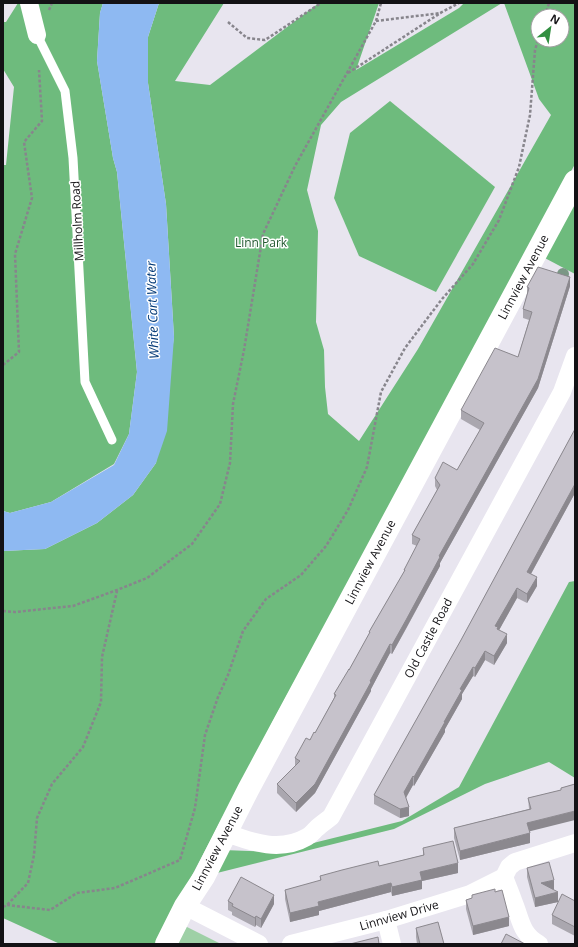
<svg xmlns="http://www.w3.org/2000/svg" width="578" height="947" font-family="'Open Sans',sans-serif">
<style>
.green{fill:#9ed0a6}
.forest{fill:#6ebb7d;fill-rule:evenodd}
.water{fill:#8eb9f2}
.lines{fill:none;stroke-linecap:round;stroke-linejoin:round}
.path{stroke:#87858c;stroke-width:2.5;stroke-dasharray:3 2;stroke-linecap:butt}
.service{stroke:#fff;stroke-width:9}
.minor{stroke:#fff;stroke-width:18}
.tertiary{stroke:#fff;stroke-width:22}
.tree{fill:#7b9785}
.wall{fill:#aaa7af}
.shaded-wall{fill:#8b888e}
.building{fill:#c6c2cb;stroke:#8b888e}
.labels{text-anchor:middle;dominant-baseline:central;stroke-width:3;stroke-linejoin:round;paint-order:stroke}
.street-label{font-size:12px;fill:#131215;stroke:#fff}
.park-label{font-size:12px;fill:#22582f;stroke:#fff}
.water-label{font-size:13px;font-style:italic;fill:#023977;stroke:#fff}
</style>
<rect width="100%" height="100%" fill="#e8e5ef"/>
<polygon class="green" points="183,925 221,944 174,944"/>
<g class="forest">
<polygon points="18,3 103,3 100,13 97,61 113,158 117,172 137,372 129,434 114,464 51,502 10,513 3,511 3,165 6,165 14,87 3,69 3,22 6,22"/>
<path d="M 159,3 L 224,3 L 175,81 L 210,85 L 319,3 L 379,3 L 356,70 L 459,8 L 464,3 L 502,3 L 341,102 L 321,125 L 307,190 L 318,231 L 316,322 L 324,350 L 325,387 L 328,414 L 359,441 L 418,349 L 551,115 L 539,99 L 504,3 L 575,3 L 575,164 L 273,721 L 156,944 L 60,944 L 3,918 L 3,551 L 45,549 L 97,523 L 133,495 L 156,463 L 174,337 L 166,204 L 148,83 L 148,37 ZM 538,16 L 562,16 L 562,40 L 538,40 Z"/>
<polygon points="390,101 495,187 436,292 359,256 334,198 350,133"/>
<polygon points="575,192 575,274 541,256"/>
<polygon points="575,581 575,778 549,762 485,784 394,829 213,874 223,850 277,852 402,821 459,787 569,582"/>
</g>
<polygon class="water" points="103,3 159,3 148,37 148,83 166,204 174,337 167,431 156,463 133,495 97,523 45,549 3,551 3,511 10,513 51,502 114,465 129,434 137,372 117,172 113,158 97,61 100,13"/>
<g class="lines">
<g class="path">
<polyline points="49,10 52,3"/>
<polyline points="545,16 549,3"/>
<polyline points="376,21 441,13"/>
<polyline points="228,22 247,38 265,40 321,3"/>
<polyline points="348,73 442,12 459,3"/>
<polyline points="3,365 19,352 15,254 32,198 24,142 42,121 39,70"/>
<polyline points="3,611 15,612 73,606 117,590 147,578 192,544 220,504 230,463 233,404 244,350 263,234 295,166 376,21 381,3"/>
<polyline points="7,905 50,910 77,893 115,888 180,860 195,808 205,735 218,697 228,675 243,631 266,599 301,575 326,546 348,510 367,467 381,392 405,348 442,299 473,264 499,220 519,167 530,115 535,50 538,40"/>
<polyline points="3,907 7,905 28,883 34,855 37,818 52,784 83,747 101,702 102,657 117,591"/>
</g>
<polyline class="service" points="37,35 65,91 73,158 85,382 112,440"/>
<g class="minor">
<polyline points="29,3 37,35"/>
<path d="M 227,833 C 253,843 281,852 307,837 C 311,835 313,832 316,829 C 320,825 326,821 331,817 L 562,392 L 575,356"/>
<path d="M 504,877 C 507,885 511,894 514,903 C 521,920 521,934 539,944"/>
<polyline points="185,906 259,944"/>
<polyline points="386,920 392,944"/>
<polyline points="291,944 386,920 470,894 504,877 509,867 515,862 575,843"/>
</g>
<polyline class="tertiary" points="166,944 185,906 204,877 248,790 575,181"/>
</g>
<circle class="tree" cx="563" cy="274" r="6"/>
<g class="wall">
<polygon points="570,286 538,388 440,563 440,566 406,629 392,654 390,653 371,689 371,691 315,793 296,812 277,793 277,784 295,766 295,758 315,733 334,698 334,694 349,670 369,634 369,632 404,572 404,570 417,546 412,544 412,535 437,490 435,486 435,478 457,470 480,430 461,419 461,410 518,357 529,320 523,318 523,309 527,294 527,287"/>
<polygon points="575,429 575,493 531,574 537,586 527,603 517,598 499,630 507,643 494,665 485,660 475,677 473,676 462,694 462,699 445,729 445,732 414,786 413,785 406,798 409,816 400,818 374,804 374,795 461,640"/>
<polygon points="575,784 529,832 530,843 460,860 454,838 454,828 529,809 528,798 561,790 561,788"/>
<polygon points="423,848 458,873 422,881 422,889 392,896 391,892 319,911 319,915 290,922 285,899 285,890 320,881 320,876 379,866 423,855"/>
<polygon points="527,868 554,889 553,889 558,902 535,907 527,877"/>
<polygon points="495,892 509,926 473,935 466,909 466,900 472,898 472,895"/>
<polygon points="228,901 274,904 261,928 256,925 255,927 232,915 232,912 228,910"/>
<polygon points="575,901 575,936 552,924 552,915"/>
<polygon points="416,928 444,944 417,944 416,937"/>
</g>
<g class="shaded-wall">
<polygon points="570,277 570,286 538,388 440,563 440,566 392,654 392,645 439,556"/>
<polygon points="575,484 575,493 527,581 527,572"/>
<polygon points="537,577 537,586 527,603 527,594"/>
<polygon points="517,588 517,598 498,632 495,626"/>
<polygon points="507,634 507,643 494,665 494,656"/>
<polygon points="390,644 390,653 371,689 371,691 315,793 296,812 296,803 370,681"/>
<polygon points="485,651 485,660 475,677 475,668"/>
<polygon points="473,667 473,676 462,694 462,699 445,729 445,732 414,786 414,777 444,722 460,689"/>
<polygon points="413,776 413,785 404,801 404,792"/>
<polygon points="409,807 409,816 400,818 400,809"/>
<polygon points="575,811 575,820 527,832 527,823"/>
<polygon points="530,833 530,843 460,860 460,851"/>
<polygon points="458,863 458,873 422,881 422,889 392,896 392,887 420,872"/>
<polygon points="554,880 554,889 541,892 541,883"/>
<polygon points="391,883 391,892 319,911 319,915 290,922 290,913 318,902"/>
<polygon points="558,892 558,902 535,907 535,898"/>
<polygon points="274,895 274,904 261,928 261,919"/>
<polygon points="256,916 256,925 255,927 255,918"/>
<polygon points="509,917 509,926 473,935 473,926"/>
</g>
<g class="building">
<polygon points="538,267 570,277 538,379 439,556 440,557 406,620 392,645 390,644 370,681 371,682 315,784 296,803 277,784 300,761 295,758 306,738 310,740 314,732 315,733 336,695 334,694 349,669 349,670 370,632 369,632 405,570 404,570 420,539 412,535 440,485 435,478 443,462 457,470 484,423 461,410 495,348 518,357 532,312 523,309 529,288 527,287"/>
<polygon points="575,429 575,484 527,572 537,577 527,594 517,588 495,626 498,627 497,629 507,634 494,656 485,651 475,668 473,667 460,689 462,690 444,722 445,722 414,777 413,776 404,792 409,807 400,809 374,795 461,640"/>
<polygon points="575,784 575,811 527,823 530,833 460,851 454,828 531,809 528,798 561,790 561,788"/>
<polygon points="453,841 458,863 420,872 422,880 392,887 391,883 318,902 319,906 290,913 285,890 321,880 320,876 342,870 378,861 379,866 424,855 423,848"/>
<polygon points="549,862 554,880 541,883 558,892 535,898 527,868"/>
<polygon points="241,877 274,895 261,919 256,916 255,918 232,906 233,904 228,901"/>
<polygon points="495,889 495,892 502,890 509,917 473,926 466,900 472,898 472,895"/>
<polygon points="562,894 575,901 575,927 552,915"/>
<polygon points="438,922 444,944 420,944 416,928"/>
<polygon points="506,934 525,944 501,944"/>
<polygon points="378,937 379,944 350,944"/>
</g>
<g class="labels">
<g class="street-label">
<text transform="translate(77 221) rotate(-93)">Millholm Road</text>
<text transform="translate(523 277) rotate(-62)">Linnview Avenue</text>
<text transform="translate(370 562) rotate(-62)">Linnview Avenue</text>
<text transform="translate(428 638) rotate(-62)">Old Castle Road</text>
<text transform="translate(217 848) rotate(-62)">Linnview Avenue</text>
<text transform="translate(399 915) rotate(-16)">Linnview Drive</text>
</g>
<g class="park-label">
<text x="261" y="242">Linn Park</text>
</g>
<g class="water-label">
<text transform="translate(152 310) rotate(-92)">White Cart Water</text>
</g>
</g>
<rect width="578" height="947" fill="none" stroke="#131215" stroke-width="8"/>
<g transform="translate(550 28) rotate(30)"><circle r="19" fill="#ffffff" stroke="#a1a0a1"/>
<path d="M0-3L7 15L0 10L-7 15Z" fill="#328f41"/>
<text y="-6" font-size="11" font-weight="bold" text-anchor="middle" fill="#131215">N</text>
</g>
</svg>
